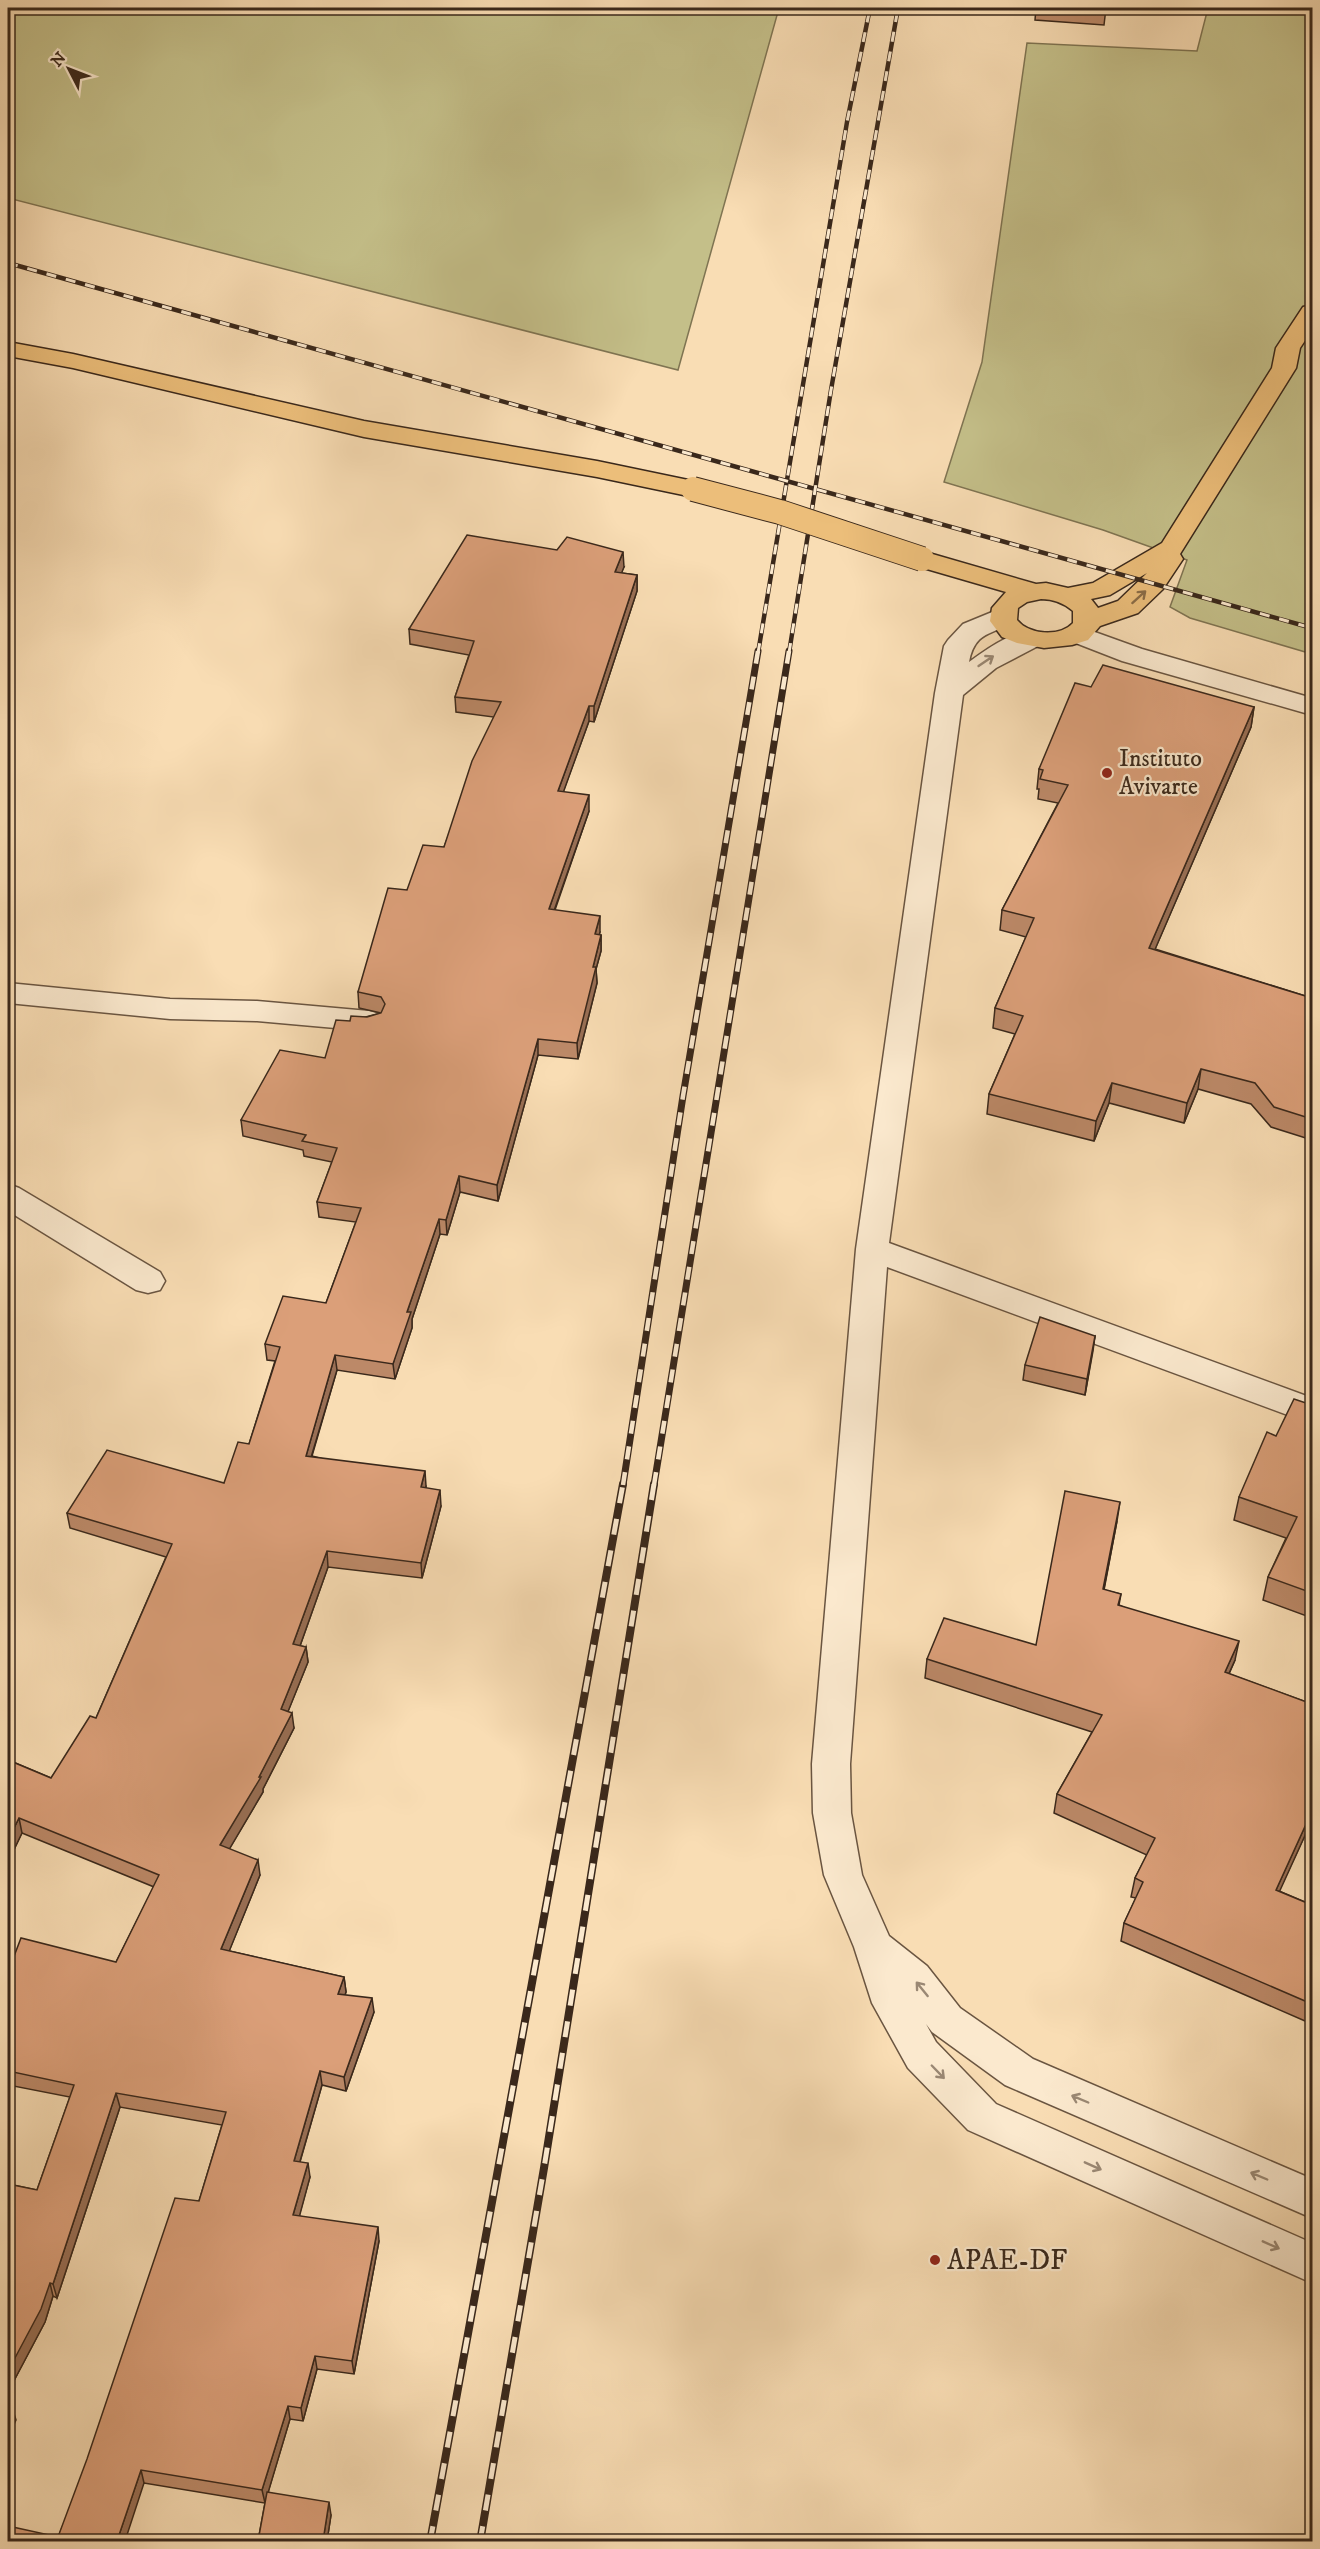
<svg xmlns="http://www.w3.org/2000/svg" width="1320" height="2549" font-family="'IM FELL DW Pica',serif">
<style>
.green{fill:#c4bf89;stroke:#7f7452;stroke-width:1.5}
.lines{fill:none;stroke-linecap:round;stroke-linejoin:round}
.minor-casing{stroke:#6a5541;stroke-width:3}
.major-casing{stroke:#3a281b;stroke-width:3}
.minor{fill:#fbe9ce;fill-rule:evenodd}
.major{fill:#ecbe7a;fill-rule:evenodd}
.rail-far2-casing{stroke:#3a281b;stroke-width:4.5}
.rail-far1-casing{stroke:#3a281b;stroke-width:7}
.rail-casing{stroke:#3a281b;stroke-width:8}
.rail-far2{stroke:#fbe9ce;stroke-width:3;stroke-dasharray:10;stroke-linecap:butt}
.rail-far1{stroke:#fbe9ce;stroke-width:4.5;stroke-dasharray:13;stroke-linecap:butt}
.rail{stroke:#fbe9ce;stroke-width:5;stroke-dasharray:16;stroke-linecap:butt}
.major-bridge-casing{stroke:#3a281b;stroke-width:26;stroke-linecap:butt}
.major-bridge{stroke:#ecbe7a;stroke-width:24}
.wall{fill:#bc8968;stroke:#3a281b;stroke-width:1.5}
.shaded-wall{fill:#996f55;stroke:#3a281b;stroke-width:1.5}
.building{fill:#db9f79;stroke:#3a281b;stroke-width:1.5}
.oneway{stroke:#8a6c46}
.oneway2{stroke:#9a8874}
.poi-dot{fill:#8f2418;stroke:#fbe9ce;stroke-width:2}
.labels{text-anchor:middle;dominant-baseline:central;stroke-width:4.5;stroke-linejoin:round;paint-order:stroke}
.poi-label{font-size:24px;fill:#3a281b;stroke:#fbe9ce;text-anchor:start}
.near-poi-label{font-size:28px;fill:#3a281b;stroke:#fbe9ce;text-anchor:start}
</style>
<rect width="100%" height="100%" fill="#f9ddb4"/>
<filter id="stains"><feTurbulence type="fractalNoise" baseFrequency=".00333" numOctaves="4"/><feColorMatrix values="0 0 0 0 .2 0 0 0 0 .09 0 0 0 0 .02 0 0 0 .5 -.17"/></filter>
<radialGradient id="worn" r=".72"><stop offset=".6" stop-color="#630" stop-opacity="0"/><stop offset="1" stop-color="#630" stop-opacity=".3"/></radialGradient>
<g class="green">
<polygon points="8,8 779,8 678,370 8,198"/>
<polygon points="1208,8 1312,8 1312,654 1190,618 1170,607 1187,560 1103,530 944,482 982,362 1027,43 1197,51"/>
</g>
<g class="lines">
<g class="minor-casing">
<g id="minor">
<path d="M 1002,608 L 1012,610 L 1015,616 C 1000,638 976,625 969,662 C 988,648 1016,627 1040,633 L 1044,639 L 1040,645 L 996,668 L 963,695 L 889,1243 L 1312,1398 L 1312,1424 L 887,1267 L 850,1764 L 851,1813 L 862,1875 L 889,1936 L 927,1966 L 960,2008 L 1033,2059 L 1312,2179 L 1312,2218 L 1005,2085 L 932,2032 L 926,2024 L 936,2042 L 996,2104 L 1312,2243 L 1312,2283 L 968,2130 L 908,2068 L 872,2003 L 854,1947 L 824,1875 L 813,1813 L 812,1764 L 856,1249 L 935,693 L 944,646 L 948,640 L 963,624 Z"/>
<polygon points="1078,626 1142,649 1312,698 1312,715 1122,661 1068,640 1064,634 1068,628"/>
<polygon points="8,983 170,999 257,1001 369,1011 380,1014 384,1021 380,1028 369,1031 257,1021 170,1019 8,1003"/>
<polygon points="8,1184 19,1188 160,1272 165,1281 160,1290 148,1293 136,1290 8,1211"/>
</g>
</g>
<g class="major-casing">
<g id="major">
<path d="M 1312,305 L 1312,330 L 1300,348 L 1296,368 L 1180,554 L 1183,559 L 1163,589 L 1138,613 L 1100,626 L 1088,640 L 1072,645 L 1044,648 L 1017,643 L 1002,637 L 990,621 L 992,608 L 1006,592 L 913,565 L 909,559 L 913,553 L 922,551 L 1036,584 L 1046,583 L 1068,588 L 1093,583 L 1162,543 L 1272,368 L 1276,348 L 1303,307 ZM 1147,573 L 1118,601 L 1098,608 L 1091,599 L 1110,595 ZM 1041,599 C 1053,599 1064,603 1073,611 L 1073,623 C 1060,637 1029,635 1017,620 L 1018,608 L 1027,602 Z"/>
<polygon points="8,342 73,354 364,421 597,461 693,481 702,484 706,489 702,494 693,497 597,477 364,437 73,368 8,356"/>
</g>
</g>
<use href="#minor" class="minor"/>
<use href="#major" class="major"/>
<g class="rail-far2-casing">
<g id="rail-far2">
<polyline points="8,263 1312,628"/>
<polyline points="758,653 847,122 870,8"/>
<polyline points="789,653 831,390 898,8"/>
</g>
</g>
<g class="rail-far1-casing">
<g id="rail-far1">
<polyline points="623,1485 683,1096 758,651"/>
<polyline points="654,1485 789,651"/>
</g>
</g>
<g class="rail-casing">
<g id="rail">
<polyline points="430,2542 623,1484"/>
<polyline points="480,2542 544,2168 654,1484"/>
</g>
</g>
<use href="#rail-far2" class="rail-far2"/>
<use href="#rail-far1" class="rail-far1"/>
<use href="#rail" class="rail"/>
<g class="major-bridge-casing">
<polyline id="major-bridge" points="693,489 780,512 922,559"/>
</g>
<use href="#major-bridge" class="major-bridge"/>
</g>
<g class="wall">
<polygon points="1036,8 1106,8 1104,25 1035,20"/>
<polygon points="624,567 621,573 637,575 637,591 594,722 589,721 563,792 589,811 555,910 600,932 599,935 601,935 601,951 596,969 597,983 578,1059 538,1055 498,1201 460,1192 447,1235 440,1234 412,1319 412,1328 395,1379 337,1370 312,1456 426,1486 426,1488 441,1506 422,1578 328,1567 300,1646 306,1647 308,1662 288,1711 294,1728 263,1789 263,1792 229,1849 260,1875 229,1951 344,1977 346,1992 345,1995 374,2012 346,2091 322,2085 300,2162 310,2177 299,2216 379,2241 354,2374 317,2369 303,2421 290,2419 268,2492 331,2515 327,2541 258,2541 265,2503 144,2483 58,2537 199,2201 222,2125 120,2107 57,2298 53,2296 45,2322 8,2392 8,2184 37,2190 70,2097 8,2085 8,1972 116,1962 154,1887 22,1833 8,1862 8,1760 51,1778 96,1718 166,1557 70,1528 67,1513 224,1483 249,1444 275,1361 267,1360 265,1344 326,1303 356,1222 319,1217 317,1202 332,1162 304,1156 303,1150 243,1136 241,1120 325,1058 350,1021 381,1013 359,1008 358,992 407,890 444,847 494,717 456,712 455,697 469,655 410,644 409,629"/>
<polygon points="1091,687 1254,707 1251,727 1155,949 1312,998 1312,1140 1271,1127 1251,1104 1198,1089 1184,1123 1109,1103 1094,1141 987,1114 989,1094 1015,1034 993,1028 995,1008 1026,937 1000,930 1002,910 1058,803 1038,799 1039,789 1037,789 1039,769"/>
<polygon points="1095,1336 1085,1395 1023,1380 1025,1365"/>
<polygon points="1312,1405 1312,1618 1263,1600 1268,1577 1286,1538 1234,1520 1239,1497 1276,1436"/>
<polygon points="1117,1521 1104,1590 1121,1594 1119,1605 1235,1660 1229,1674 1312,1704 1312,1820 1279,1891 1312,1905 1312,2024 1121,1941 1124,1923 1136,1898 1131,1897 1135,1878 1147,1855 1054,1813 1057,1794 1092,1732 925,1678 927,1659 1036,1645"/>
</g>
<g class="shaded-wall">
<polygon points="623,552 624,567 616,587 615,572"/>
<polygon points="637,575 637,591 594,722 594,706"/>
<polygon points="589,706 589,721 558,807 558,791"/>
<polygon points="1254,707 1251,727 1147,968 1149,948"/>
<polygon points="589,795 589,811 549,925 549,909"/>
<polygon points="600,916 600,932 595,950 595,934"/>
<polygon points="601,935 601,951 596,969 597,983 578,1059 577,1043 593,967"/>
<polygon points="538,1039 538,1055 498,1201 497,1185"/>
<polygon points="1201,1069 1198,1089 1184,1123 1187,1103"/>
<polygon points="1112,1083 1109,1103 1094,1141 1096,1121"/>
<polygon points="459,1176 460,1192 447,1235 446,1220"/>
<polygon points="439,1219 440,1234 412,1319 412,1328 395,1379 393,1364 407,1312"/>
<polygon points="1095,1336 1093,1351 1085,1395 1087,1379"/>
<polygon points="335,1355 337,1370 307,1471 306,1456"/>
<polygon points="425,1471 426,1486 422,1503 421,1487"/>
<polygon points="440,1490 441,1506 422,1578 421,1563"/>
<polygon points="1120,1502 1117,1521 1100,1609 1103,1589"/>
<polygon points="327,1551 328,1567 295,1660 293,1644"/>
<polygon points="1239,1641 1235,1660 1221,1691 1225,1672"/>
<polygon points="306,1647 308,1662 283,1724 281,1709"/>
<polygon points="292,1713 294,1728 263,1789 263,1792 223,1860 220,1845 259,1777"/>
<polygon points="1312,1811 1312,1820 1272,1908 1276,1890"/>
<polygon points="19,1818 22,1833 8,1862 8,1840"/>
<polygon points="258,1860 260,1875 224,1964 221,1949"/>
<polygon points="344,1977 346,1992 340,2008 338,1994"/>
<polygon points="372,1998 374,2012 346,2091 344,2077"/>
<polygon points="320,2071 322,2085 296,2175 294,2161"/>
<polygon points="116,2093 120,2107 57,2298 53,2284"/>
<polygon points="308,2163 310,2177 296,2229 293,2215"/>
<polygon points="378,2227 379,2241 354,2374 352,2361"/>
<polygon points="50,2283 53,2296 45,2322 8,2392 8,2371"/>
<polygon points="315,2356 317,2369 303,2421 301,2408"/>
<polygon points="288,2406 290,2419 265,2503 262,2490"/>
<polygon points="12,2407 16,2420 8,2438 8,2416"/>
<polygon points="141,2470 144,2483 125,2541 117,2541"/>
<polygon points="329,2502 331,2515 327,2541 323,2541"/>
</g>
<g class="building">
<polygon points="1059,8 1106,8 1105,10"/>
<polygon points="467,535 557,550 567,537 623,552 615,572 637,575 594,706 589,706 558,791 589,795 549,909 600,916 595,934 601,935 593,967 596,967 577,1043 538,1039 497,1185 459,1176 446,1220 439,1219 407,1312 411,1312 393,1364 335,1355 306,1456 425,1471 421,1487 440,1490 421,1563 327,1551 293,1644 306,1647 281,1709 292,1713 259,1777 261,1777 220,1845 258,1860 221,1949 344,1977 338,1994 372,1998 344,2077 320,2071 294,2161 308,2163 293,2215 378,2227 352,2361 315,2356 301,2408 288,2406 262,2490 141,2470 117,2541 8,2541 8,2526 58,2537 87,2459 175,2198 199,2201 226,2112 116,2093 53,2284 50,2283 41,2309 8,2371 8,2184 37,2190 74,2085 8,2071 8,1972 21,1938 116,1962 159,1875 19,1818 8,1840 8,1760 51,1778 90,1716 96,1718 172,1544 67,1513 107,1450 224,1483 238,1442 249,1444 280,1347 265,1344 283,1296 326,1303 361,1208 317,1202 337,1148 302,1141 306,1135 241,1120 280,1050 325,1058 336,1020 350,1021 351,1016 367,1017 381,1013 385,1004 381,997 358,992 388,888 407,890 423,845 444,847 472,761 501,702 455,697 474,641 409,629"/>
<polygon points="1103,665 1254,707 1149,948 1312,998 1312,1119 1274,1107 1255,1083 1201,1069 1187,1103 1112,1083 1096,1121 989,1094 1023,1016 995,1008 1034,918 1002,910 1068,785 1040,779 1043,770 1039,769 1075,683 1091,687"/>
<polygon points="1040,1317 1095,1336 1087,1379 1025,1365"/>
<polygon points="1294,1399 1312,1405 1312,1593 1268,1577 1297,1517 1239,1497 1267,1432 1276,1436"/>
<polygon points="1065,1491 1120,1502 1103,1589 1121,1594 1118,1605 1239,1641 1225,1672 1312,1704 1312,1811 1276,1890 1312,1905 1312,2004 1124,1923 1143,1882 1135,1878 1155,1838 1057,1794 1102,1715 927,1659 944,1618 1036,1645"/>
<polygon points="8,2405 12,2407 8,2416"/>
<polygon points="267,2492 329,2502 323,2541 258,2541"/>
</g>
<defs><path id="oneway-shaft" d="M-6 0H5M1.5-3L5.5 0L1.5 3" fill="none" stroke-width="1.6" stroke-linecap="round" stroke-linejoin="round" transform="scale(1.5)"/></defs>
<use class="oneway" href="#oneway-shaft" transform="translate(1139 597) rotate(-42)"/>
<g class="oneway2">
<use href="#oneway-shaft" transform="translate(986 661) rotate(-34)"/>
<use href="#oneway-shaft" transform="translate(922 1989) rotate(-129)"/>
<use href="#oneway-shaft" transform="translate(938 2072) rotate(46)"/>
<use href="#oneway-shaft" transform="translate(1080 2099) rotate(-157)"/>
<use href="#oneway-shaft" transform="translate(1093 2166) rotate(24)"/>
<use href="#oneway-shaft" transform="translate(1259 2176) rotate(-157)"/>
<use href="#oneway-shaft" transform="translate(1271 2245) rotate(24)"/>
</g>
<g class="poi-dot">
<circle cx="1107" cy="773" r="6"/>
<circle cx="935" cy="2260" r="6"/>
</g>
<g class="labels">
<g class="poi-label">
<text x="1119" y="759">Instituto<tspan x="1119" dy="28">Avivarte</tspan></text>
</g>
<g class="near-poi-label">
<text x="947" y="2260">APAE-DF</text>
</g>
</g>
<rect width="1320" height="2549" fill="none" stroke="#f9ddb4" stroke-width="30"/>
<rect x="9" y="9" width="1302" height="2531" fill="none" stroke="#3a281b" stroke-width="3"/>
<rect x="15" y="15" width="1290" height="2519" fill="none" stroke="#3a281b" stroke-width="1.5"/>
<g transform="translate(69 69) rotate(312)" stroke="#fbe9ce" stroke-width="4.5" paint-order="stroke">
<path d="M0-4.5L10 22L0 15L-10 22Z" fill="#3a281b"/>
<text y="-9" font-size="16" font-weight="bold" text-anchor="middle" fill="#3a281b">N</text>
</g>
<rect width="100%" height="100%" filter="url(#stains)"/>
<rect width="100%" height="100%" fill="url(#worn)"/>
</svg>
